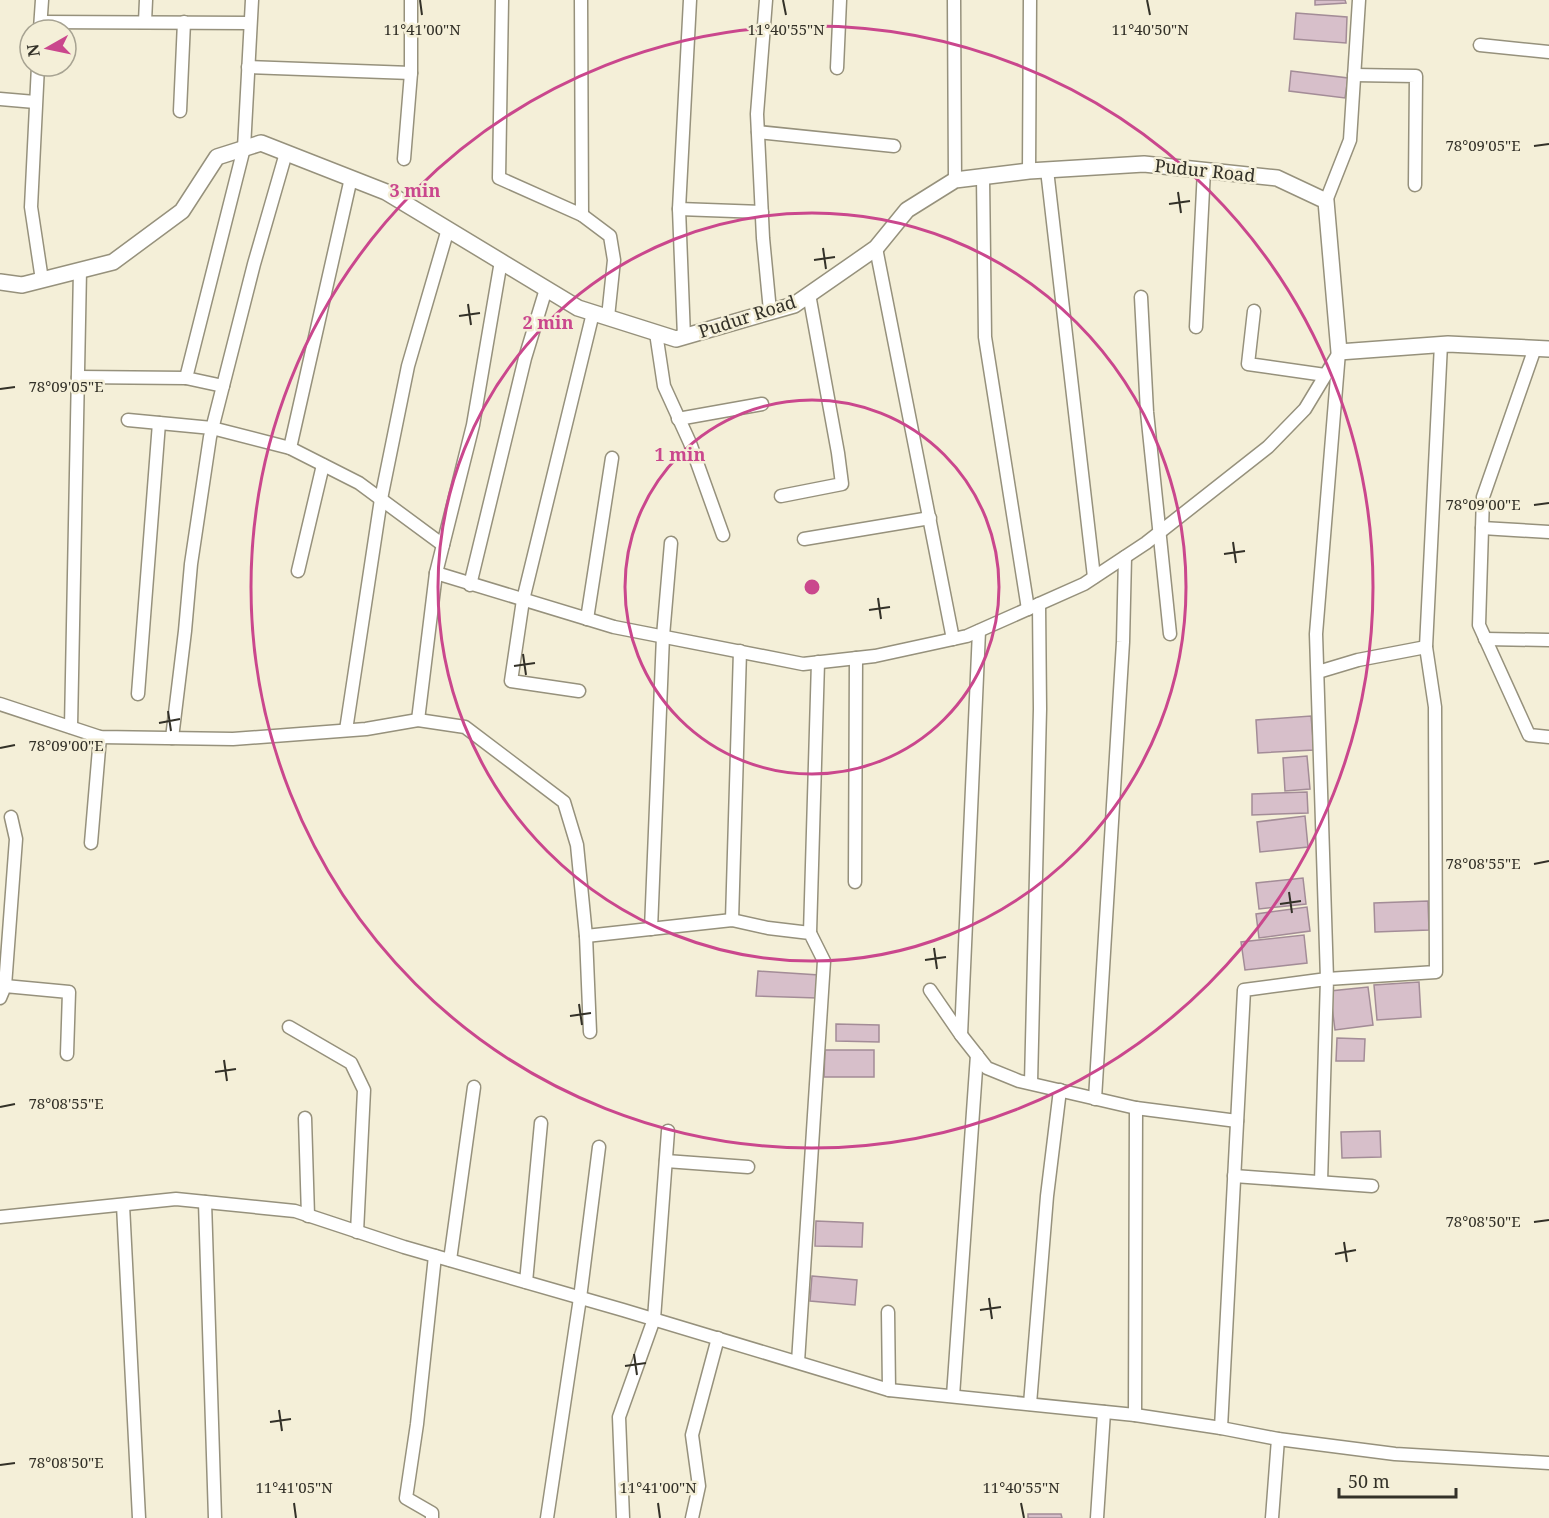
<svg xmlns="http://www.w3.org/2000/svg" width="1549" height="1518" font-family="'Noto Serif',serif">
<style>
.building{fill:#d7bfca;stroke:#a38c97;stroke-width:1.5}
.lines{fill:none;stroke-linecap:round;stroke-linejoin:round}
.minor-casing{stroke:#96917c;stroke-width:15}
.tertiary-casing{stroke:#96917c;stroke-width:18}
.minor{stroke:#fff;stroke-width:12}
.tertiary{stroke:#fff;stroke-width:15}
.ticks{fill:none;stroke:#333128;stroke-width:2}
.ring{fill:none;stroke:#ca478d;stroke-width:3}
.labels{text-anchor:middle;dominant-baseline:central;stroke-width:5;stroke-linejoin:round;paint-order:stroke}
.street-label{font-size:18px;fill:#333128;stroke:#f4efd8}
.ticks-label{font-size:15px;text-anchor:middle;fill:#333128;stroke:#f4efd8;stroke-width:5;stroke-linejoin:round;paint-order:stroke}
.centre{fill:#ca478d;stroke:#f4efd8;stroke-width:3}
.ring-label{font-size:18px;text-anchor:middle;font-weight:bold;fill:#ca478d;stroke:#f4efd8;stroke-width:5;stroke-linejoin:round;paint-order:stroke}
</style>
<rect width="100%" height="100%" fill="#f4efd8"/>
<g class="building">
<polygon points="1315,0 1345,0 1346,3 1315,5"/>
<polygon points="1296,13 1347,17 1346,43 1294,39"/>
<polygon points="1291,71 1348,78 1345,98 1289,91"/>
<polygon points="1311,716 1314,750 1258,753 1256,720"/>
<polygon points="1307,756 1310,789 1285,791 1283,758"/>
<polygon points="1307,792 1308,813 1252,815 1252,794"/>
<polygon points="1305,816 1308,847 1260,852 1257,822"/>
<polygon points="1303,878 1306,904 1259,909 1256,883"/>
<polygon points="1428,901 1429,930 1375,932 1374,903"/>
<polygon points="1307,907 1310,931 1259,938 1256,914"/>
<polygon points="1304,935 1307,963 1245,970 1241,942"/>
<polygon points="758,971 819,975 817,998 756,996"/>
<polygon points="1419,982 1421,1017 1377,1020 1374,985"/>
<polygon points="1368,987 1373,1025 1335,1030 1330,991"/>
<polygon points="836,1024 879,1025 879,1042 836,1041"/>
<polygon points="1337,1038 1365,1039 1364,1061 1336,1061"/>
<polygon points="825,1050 874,1050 874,1077 824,1077"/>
<polygon points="1380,1131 1381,1157 1342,1158 1341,1132"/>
<polygon points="816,1221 863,1223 862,1247 815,1246"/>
<polygon points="812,1276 857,1280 855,1305 810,1301"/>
<polygon points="1028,1514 1061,1514 1062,1518 1028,1518"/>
</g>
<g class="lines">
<g class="minor-casing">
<g id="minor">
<polyline points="502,0 499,178 582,215 581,0"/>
<polyline points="766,0 757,114 763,238 770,311"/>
<polyline points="954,0 955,180"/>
<polyline points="41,22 250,23"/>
<polyline points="145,22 146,0"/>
<polyline points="40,29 42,0"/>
<polyline points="1480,45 1549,52"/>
<polyline points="38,66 31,207 42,280"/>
<polyline points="248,67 411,73"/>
<polyline points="837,68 840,0"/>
<polyline points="1354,75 1416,76 1415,185"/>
<polyline points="0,99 35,102"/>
<polyline points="180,111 184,22"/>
<polyline points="758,132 894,146"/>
<polyline points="404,159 411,73 411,0"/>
<polyline points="1047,170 1094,577"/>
<polyline points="1029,171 1030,0"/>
<polyline points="983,177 985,337 1028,609"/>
<polyline points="1326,201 1350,140 1359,0"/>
<polyline points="679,209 762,212"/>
<polyline points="582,215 610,236 614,260 608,317"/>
<polyline points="876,248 953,639"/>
<polyline points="1141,297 1147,412 1170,634"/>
<polyline points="1254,311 1248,364 1325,375"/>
<polyline points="1196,327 1204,170"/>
<polyline points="656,333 664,386 690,443 723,535"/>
<polyline points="684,337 679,209 690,0"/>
<polyline points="1535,348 1483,497 1479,625 1529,735 1549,737"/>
<polyline points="78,377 186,378"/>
<polyline points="223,386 186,378 244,148 252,0"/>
<polyline points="678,419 762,404"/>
<polyline points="128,420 212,428 290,448 359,483 443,545"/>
<polyline points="290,448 351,178"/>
<polyline points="781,496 842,484 838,453 809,294"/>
<polyline points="1482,528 1549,532"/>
<polyline points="804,539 930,518"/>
<polyline points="298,571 323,465"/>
<polyline points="436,573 614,627 803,664 875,656 967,636 1084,584 1146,543 1268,447 1305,409 1337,356"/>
<polyline points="470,585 525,358 546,289"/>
<polyline points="587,619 612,458"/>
<polyline points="1485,639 1549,640"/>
<polyline points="1318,672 1358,660 1426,647"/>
<polyline points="579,691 511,681 523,600 593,313"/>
<polyline points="138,694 159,423"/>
<polyline points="0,704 100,737 233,739 366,729 418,720 465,727 564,802 577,845 586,936 590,1032"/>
<polyline points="418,720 436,573 473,425 501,261"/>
<polyline points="71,727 80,270"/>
<polyline points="346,730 381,499 408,366 448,229"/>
<polyline points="172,738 185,631 191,564 210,437 254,264 286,153"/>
<polyline points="91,843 100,737"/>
<polyline points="855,882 856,658"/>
<polyline points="732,920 740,651"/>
<polyline points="651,929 663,636 671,543"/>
<polyline points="810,933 818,662"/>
<polyline points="586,936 732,920 768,928 810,933 824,961 798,1362"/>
<polyline points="5,986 16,839 11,817"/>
<polyline points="930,990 961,1035 987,1068 1019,1081 1136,1108 1237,1121"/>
<polyline points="0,998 5,986 69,992 67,1054"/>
<polyline points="289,1027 351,1063 364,1090 357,1232"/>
<polyline points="961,1035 979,631"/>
<polyline points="1031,1083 1040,709 1039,604"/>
<polyline points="1095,1099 1123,642 1125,557"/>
<polyline points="305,1118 308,1216"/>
<polyline points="666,1161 748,1167"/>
<polyline points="1234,1176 1372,1186"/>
<polyline points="1321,1182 1327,979 1436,972 1435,707 1426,647 1441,344"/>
<polyline points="205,1202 215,1518"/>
<polyline points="123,1205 139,1518"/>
<polyline points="0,1217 176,1199 295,1211 404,1247 623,1310 889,1390 1135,1415 1221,1428 1278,1439 1395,1454 1549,1463"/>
<polyline points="450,1260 474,1087"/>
<polyline points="526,1282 541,1123"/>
<polyline points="888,1312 889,1390"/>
<polyline points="953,1396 977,1055"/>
<polyline points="1030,1404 1047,1196 1060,1090"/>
<polyline points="1135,1415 1136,1108"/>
<polyline points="1221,1428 1244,990 1327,979 1316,634 1339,352"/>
<polyline points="432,1518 432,1513 406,1498 417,1424 435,1256"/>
<polyline points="547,1518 580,1298 599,1147"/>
<polyline points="623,1518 619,1417 654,1319 668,1131"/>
<polyline points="692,1518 699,1486 692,1435 718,1338"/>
<polyline points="1097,1518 1104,1412"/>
<polyline points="1272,1518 1278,1439"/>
</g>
</g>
<g class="tertiary-casing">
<polyline id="tertiary" points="0,282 22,285 113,262 182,211 217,157 261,143 386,192 578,308 676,339 794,305 876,248 907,210 955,180 1029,171 1144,164 1277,178 1326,201 1339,352 1448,344 1549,349"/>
</g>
<use href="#minor" class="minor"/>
<use href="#tertiary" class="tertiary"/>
</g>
<path class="ticks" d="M 420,0 L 422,15M 783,0 L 786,15M 1147,0 L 1150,15M 1534,146 L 1549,144M 1178,192 L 1181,213M 1169,204 L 1190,201M 823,248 L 826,269M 814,260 L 835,257M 468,304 L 471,325M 459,316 L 480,313M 0,389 L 15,387M 1534,505 L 1549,503M 1233,542 L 1236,563M 1224,554 L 1245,551M 878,598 L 881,619M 869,610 L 890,607M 523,654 L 526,675M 514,666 L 535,663M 168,711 L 171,731M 159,723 L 180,719M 0,748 L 15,745M 1534,864 L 1549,861M 1289,892 L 1292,913M 1280,904 L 1301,901M 934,948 L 937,969M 925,960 L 946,957M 579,1004 L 582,1025M 570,1016 L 591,1013M 224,1060 L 227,1081M 215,1072 L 236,1069M 0,1107 L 15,1104M 1534,1222 L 1549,1220M 1344,1242 L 1347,1262M 1335,1254 L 1356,1250M 989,1298 L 992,1319M 980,1310 L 1001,1307M 634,1354 L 637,1375M 625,1366 L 646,1363M 279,1410 L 282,1431M 270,1422 L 291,1419M 0,1465 L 15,1463M 294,1503 L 296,1518M 658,1503 L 660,1518M 1021,1503 L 1024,1518"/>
<g class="ring">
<circle cx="812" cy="587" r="187"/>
<circle cx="812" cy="587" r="374"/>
<circle cx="812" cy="587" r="561"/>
</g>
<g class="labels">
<g class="street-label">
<text transform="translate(1205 170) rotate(6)">Pudur Road</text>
<text transform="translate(747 316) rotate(-18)">Pudur Road</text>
</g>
</g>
<g class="ticks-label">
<text x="422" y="35">11°41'00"N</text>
<text x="786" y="35">11°40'55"N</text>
<text x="1150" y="35">11°40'50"N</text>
<text x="1483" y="151">78°09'05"E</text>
<text x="66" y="392">78°09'05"E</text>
<text x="1483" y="510">78°09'00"E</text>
<text x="66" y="751">78°09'00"E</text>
<text x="1483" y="869">78°08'55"E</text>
<text x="66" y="1109">78°08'55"E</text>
<text x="1483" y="1227">78°08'50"E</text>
<text x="66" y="1468">78°08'50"E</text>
<text x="294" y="1493">11°41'05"N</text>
<text x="658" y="1493">11°41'00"N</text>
<text x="1021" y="1493">11°40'55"N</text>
</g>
<circle cx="812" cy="587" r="9" class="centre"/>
<g class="ring-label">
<text x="415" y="197">3 min</text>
<text x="548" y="329">2 min</text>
<text x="680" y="461">1 min</text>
</g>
<g transform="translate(48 48) rotate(261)"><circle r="28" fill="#f4efd8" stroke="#a7a392" stroke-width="1.5"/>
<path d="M0-4.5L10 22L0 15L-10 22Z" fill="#ca478d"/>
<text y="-9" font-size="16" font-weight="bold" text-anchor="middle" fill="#333128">N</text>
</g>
<path d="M1339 1488v9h117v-9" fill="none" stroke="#333128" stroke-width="3"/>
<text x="1348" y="1488" font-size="18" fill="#333128" stroke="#f4efd8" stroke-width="4.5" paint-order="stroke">50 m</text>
</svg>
